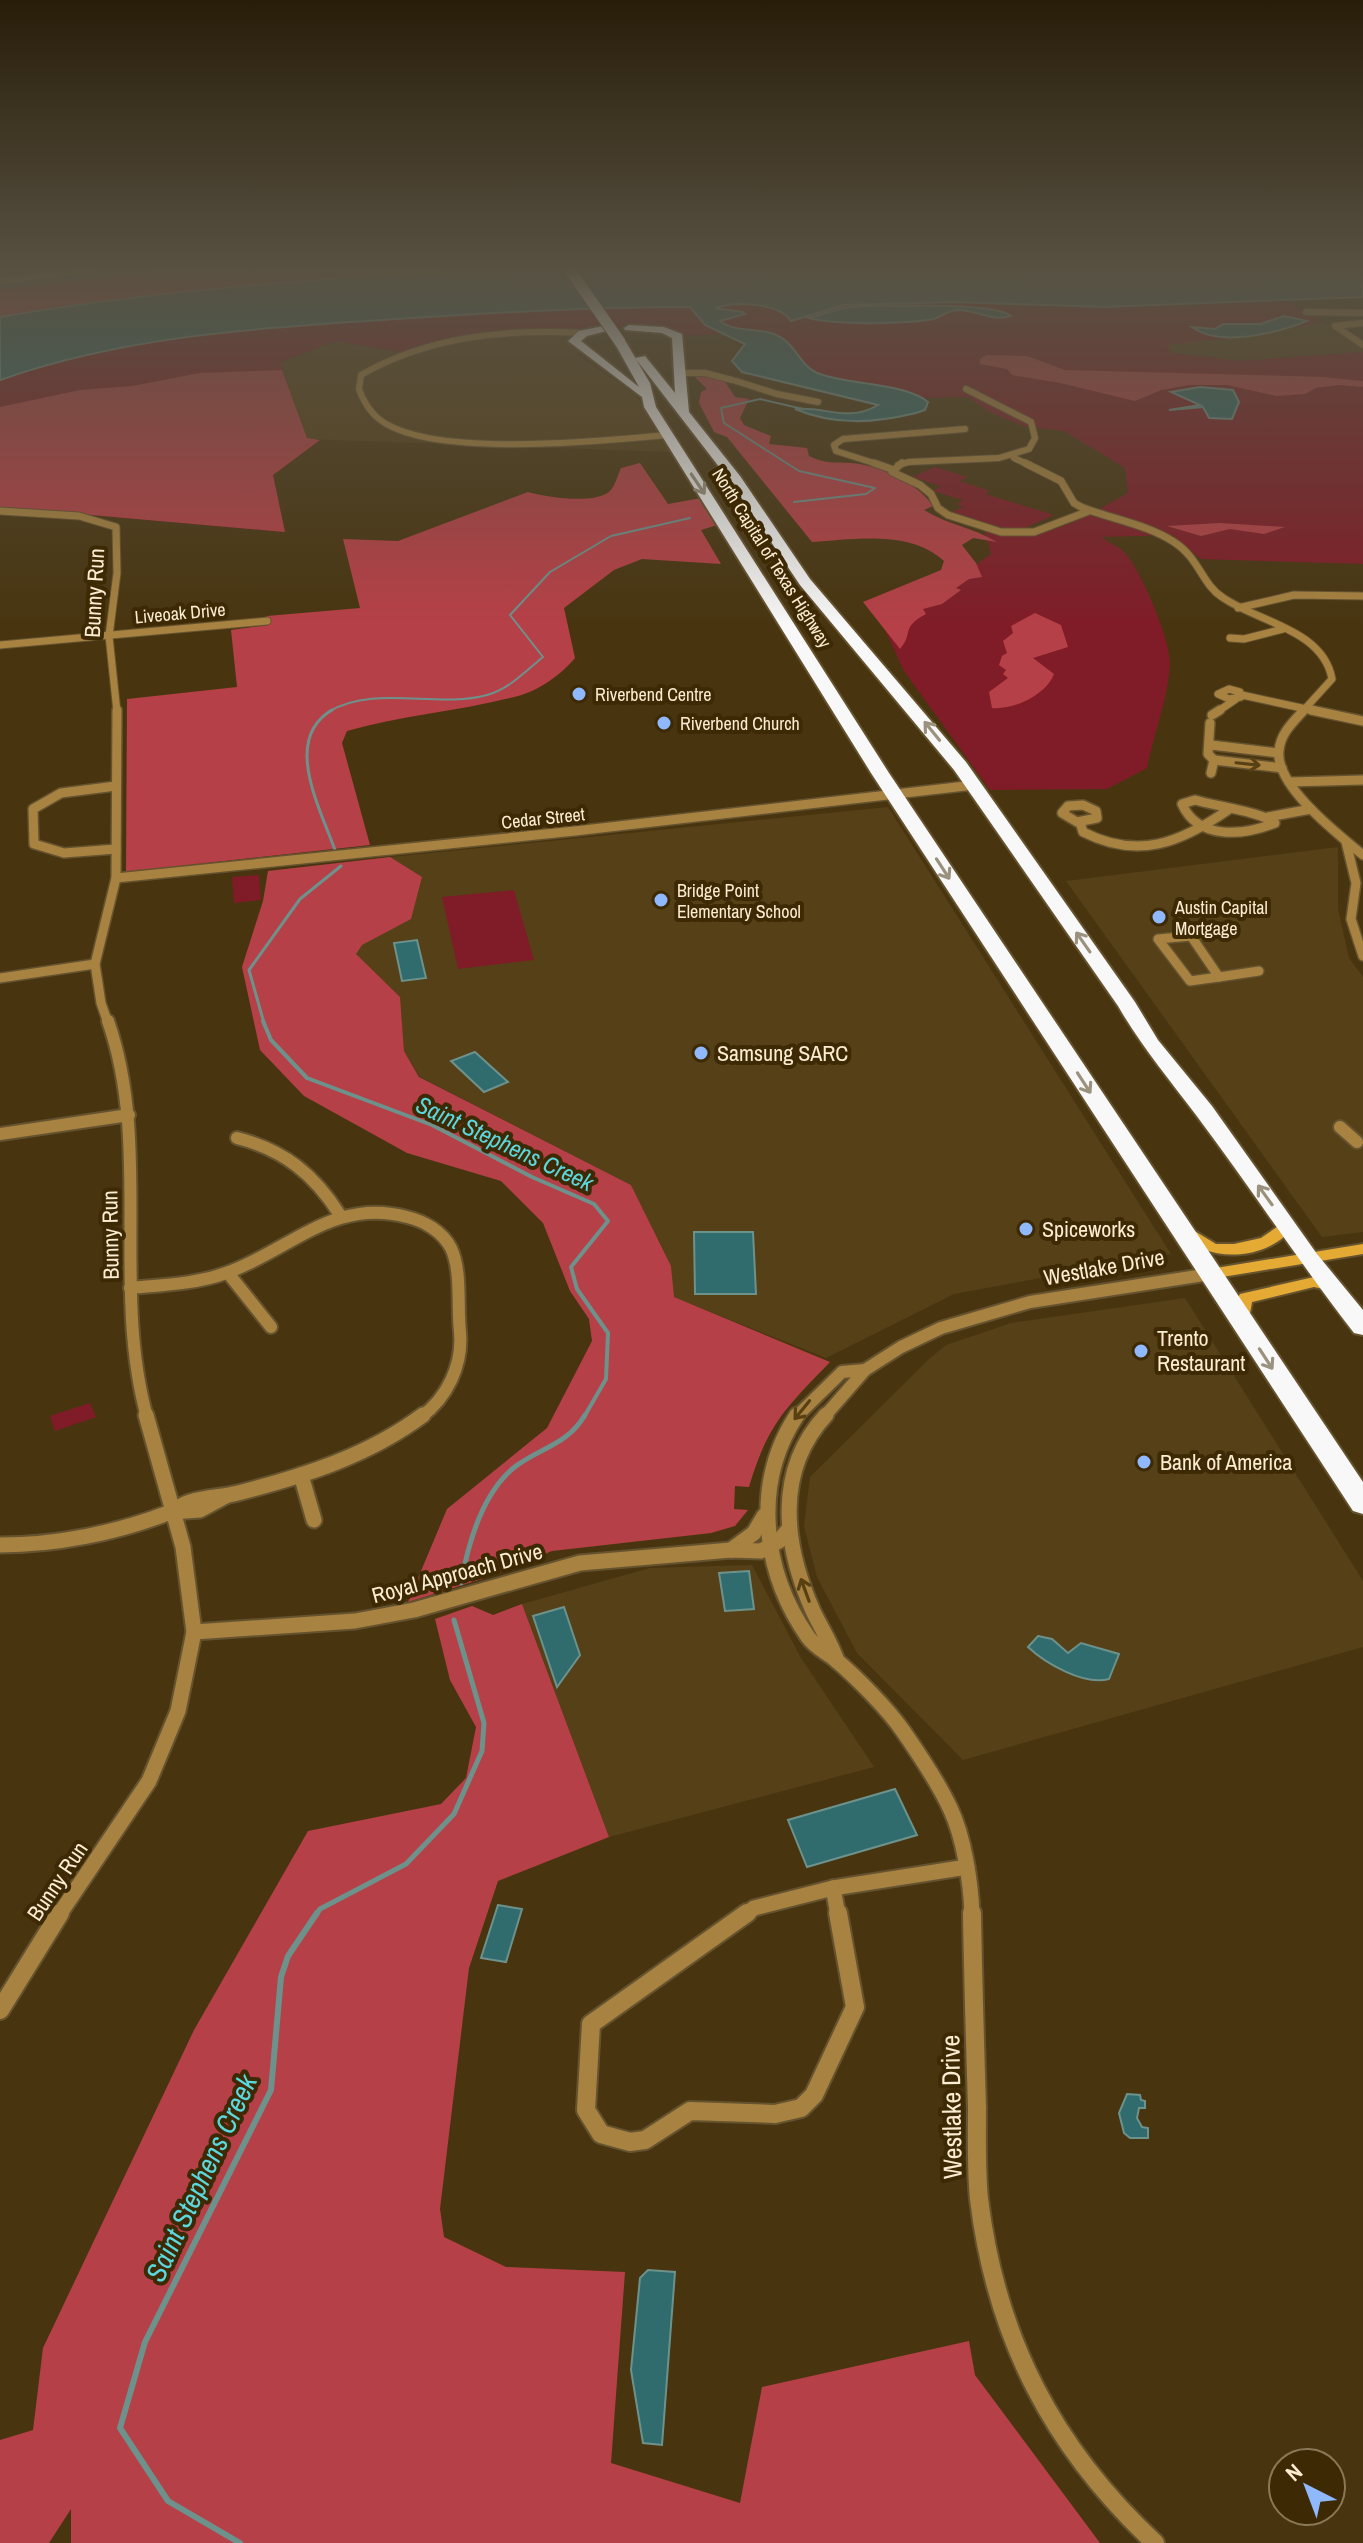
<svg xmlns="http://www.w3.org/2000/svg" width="1363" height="2543" font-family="'Archivo Narrow',sans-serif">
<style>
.built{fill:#554017}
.green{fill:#801c27}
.forest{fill:#b64047}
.water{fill:#306b6e;stroke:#6d928c;stroke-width:2}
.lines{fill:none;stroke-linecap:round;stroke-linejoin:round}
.stream-far4{stroke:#6d928c;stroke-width:2}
.stream-far3{stroke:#6d928c;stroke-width:3}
.stream-far2{stroke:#6d928c;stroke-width:4}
.stream-far1{stroke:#6d928c;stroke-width:5}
.stream{stroke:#6d928c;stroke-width:6}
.river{fill:#306b6e;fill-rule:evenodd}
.street-far5-casing{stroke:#65522f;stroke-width:8}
.street-far4-casing{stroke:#65522f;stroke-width:9}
.street-far3-casing{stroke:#65522f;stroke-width:12}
.street-far2-casing{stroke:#65522f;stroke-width:16}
.street-far1-casing{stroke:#65522f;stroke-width:19}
.street-casing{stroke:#65522f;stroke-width:22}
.secondary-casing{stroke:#65522f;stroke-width:4}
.highway-casing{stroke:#65522f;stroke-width:4}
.street-far5{stroke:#a78240;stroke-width:6}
.street-far4{stroke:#a78240;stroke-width:7}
.street-far3{stroke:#a78240;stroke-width:9}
.street-far2{stroke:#a78240;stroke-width:12}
.street-far1{stroke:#a78240;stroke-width:15}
.street{stroke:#a78240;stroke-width:18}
.secondary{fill:#e5aa33;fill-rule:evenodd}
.highway{fill:#f8f8f8;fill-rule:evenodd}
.highway-bridge-casing{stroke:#65522f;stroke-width:13;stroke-linecap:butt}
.highway-bridge{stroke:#f8f8f8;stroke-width:11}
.oneway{stroke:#9a917e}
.oneway2{stroke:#584013}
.poi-dot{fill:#8fb8fd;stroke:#3d2a04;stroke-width:3}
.labels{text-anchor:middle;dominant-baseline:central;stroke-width:8;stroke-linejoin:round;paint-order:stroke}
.far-street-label{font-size:18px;fill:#fcecd2;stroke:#3d2a04}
.far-poi-label{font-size:18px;fill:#fcecd2;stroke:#3d2a04;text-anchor:start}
.street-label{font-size:22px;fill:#fcecd2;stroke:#3d2a04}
.poi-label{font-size:22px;fill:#fcecd2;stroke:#3d2a04;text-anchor:start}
.water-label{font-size:24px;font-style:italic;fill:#5bd7de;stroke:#3d2a04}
.near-street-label{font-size:26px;fill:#fcecd2;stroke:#3d2a04}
.near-water-label{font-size:28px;font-style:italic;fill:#5bd7de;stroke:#3d2a04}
</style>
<rect width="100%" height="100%" fill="#483510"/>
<g class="built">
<polygon points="1321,322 1363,348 1363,352 1241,361 1172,353 1165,344 1245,336"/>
<polygon points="534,330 581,331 567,339 580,352 576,354 635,394 671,452 307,439 280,363 336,341 405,353 471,334"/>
<polygon points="888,807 1171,1254 954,1294 826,1358 673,1297 671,1266 631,1185 420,1077 404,1051 401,1014 356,954 390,857"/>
<polygon points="1338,847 1338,909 1349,958 1363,977 1363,1232 1322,1237 1066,881"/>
<polygon points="1185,1298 1363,1581 1363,1647 963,1760 857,1653 817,1577 804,1526 810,1477 929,1359 946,1345 1011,1323"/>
<polygon points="752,1565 801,1658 874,1767 609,1837 522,1604 650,1568"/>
</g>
<g class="green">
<path d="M 955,302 L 1102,307 L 1287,302 L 1321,322 L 1245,336 L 1166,345 L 1172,353 L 1241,361 L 1363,352 L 1363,564 L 1201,559 L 1172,535 L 1102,537 C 1107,542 1116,545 1122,550 C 1140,566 1171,641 1170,664 C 1169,693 1153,738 1147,768 L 1107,789 L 990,790 L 904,671 L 885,630 L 991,554 L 985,531 C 1044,543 1077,522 1128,493 L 1125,468 L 1064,431 L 1027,427 L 989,412 L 968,397 L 923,398 L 819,374 L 793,353 L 720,321 L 744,314 L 715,309 C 734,301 780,301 791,321 L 844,305 Z"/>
<path d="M 618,307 L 690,307 L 712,330 L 722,334 L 682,336 L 665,327 L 638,325 L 581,331 L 534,330 L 471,334 L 405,353 L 336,341 L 280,362 L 309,448 L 273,475 L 285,532 L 0,507 L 0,380 C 191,313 417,319 618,307 Z"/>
<polygon points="935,467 967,477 960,481 990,491 985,494 1054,515 1016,532 952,512 963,507 957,504 963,500 933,491 941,486 912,477"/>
<polygon points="259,875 261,900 234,903 232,877"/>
<polygon points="514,890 534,960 458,969 442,897"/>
<polygon points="90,1403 96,1417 55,1431 50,1416"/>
</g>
<g class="forest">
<path d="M 500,270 C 332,277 165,289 0,317 L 0,282 L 128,270 Z"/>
<polygon points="986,355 1027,356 1065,370 1323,377 1363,381 1363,387 1338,385 1316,388 1305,394 1277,396 1227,385 1189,385 1161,390 1135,401 1060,383 1012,375 1007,369 980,364 980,359"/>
<polygon points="282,370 307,438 320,440 273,475 285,532 0,507 0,407 80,390 132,386 200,373"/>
<path d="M 693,375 L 724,380 L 735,397 L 749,399 L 740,418 L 744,425 L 771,436 L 769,444 L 807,448 L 809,456 C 825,464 835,462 851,463 C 879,465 918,483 933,506 L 924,510 C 948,525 972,527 997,542 L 973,538 L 962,545 L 976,563 L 982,577 L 969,579 L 956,588 L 961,590 L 942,604 L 923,609 L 926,614 C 900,628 914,633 900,649 L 863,602 L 941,570 L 944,561 C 911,530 855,539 812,542 L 727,437 L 714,432 L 699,403 L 701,392 L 707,389 Z"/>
<path d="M 640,463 L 668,504 L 701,498 L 717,525 L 701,530 L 721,564 L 642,559 L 614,570 L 564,608 L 575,658 C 562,674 538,691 518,696 C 462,711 403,715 347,731 L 342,743 L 370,845 L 126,872 L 127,699 L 237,687 L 231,630 L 268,625 L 267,616 L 360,608 L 343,539 L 398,541 L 528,492 C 546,497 595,505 610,491 C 615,486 618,474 621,468 Z"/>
<polygon points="1220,523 1285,527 1264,534 1230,529 1201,536 1167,526"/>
<path d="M 1035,613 L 1061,625 L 1068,647 L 1033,658 L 1054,674 C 1046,695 1014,710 992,708 L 989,692 L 1008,678 L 1003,674 L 1006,670 L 999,665 L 1002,656 L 1007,653 L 1003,641 L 1013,633 L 1011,626 Z"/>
<path d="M 390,857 L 422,877 L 411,919 L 362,945 L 356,954 L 400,997 L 404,1051 L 419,1077 L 631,1185 L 671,1266 L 674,1297 L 830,1362 C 786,1408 768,1423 749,1487 L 735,1486 L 734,1509 L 748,1510 L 735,1526 L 711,1533 L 552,1551 L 482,1579 L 408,1602 L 447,1509 L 547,1428 L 592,1341 L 589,1319 L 570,1291 L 543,1223 L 501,1181 L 407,1153 L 304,1096 L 260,1050 L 242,967 L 263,901 L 268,871 Z"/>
<polygon points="522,1604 609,1837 498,1881 469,1968 440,2209 444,2237 506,2267 625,2272 611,2463 740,2503 762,2387 969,2341 975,2375 1100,2543 71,2543 71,2509 49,2543 0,2543 0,2440 33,2430 43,2348 194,2030 308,1831 441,1804 466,1778 476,1727 450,1680 435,1619 472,1606 493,1615"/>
</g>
<g class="water">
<path d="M 500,270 L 1363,270 L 1363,297 L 1102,307 L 955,302 L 844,305 L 791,321 C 779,303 737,301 715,308 L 743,312 L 745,314 L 720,321 C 736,334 762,326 780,337 C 797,346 800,367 820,374 C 850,385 905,383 928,402 L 925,410 L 916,413 C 875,423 835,426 795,409 C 826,406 847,423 878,405 L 742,372 L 732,361 L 745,344 L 705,325 L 690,307 C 587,307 484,313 382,320 C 253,328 122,337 0,380 L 0,317 C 165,289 332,277 500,270 Z"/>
<path d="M 863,306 C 890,306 996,302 1011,316 C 991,322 978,310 957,310 C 946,311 940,319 928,320 C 899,324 836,325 809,318 L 842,308 Z"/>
<path d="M 1284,316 L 1307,321 C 1276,333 1221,348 1192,327 L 1215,329 L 1223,324 L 1261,324 Z"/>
<polygon points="1200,387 1233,390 1239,402 1232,419 1209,418 1203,407 1169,410 1200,405 1171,392"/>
<polygon points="417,940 426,978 402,981 394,943"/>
<polygon points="475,1052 508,1082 484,1092 451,1061"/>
<polygon points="694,1232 753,1232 756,1294 695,1294"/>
<polygon points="749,1571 754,1609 725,1611 719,1573"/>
<polygon points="564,1607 580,1655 557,1687 533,1616"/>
<path d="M 1038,1636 L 1052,1639 L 1068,1653 L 1081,1643 L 1119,1654 L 1109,1679 C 1084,1686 1045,1663 1028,1647 Z"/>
<polygon points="895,1789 917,1835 807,1867 788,1820"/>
<polygon points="498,1905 522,1909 506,1962 481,1958"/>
<polygon points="1127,2094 1140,2095 1141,2100 1145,2101 1145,2108 1139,2108 1137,2118 1142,2127 1148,2128 1148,2138 1130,2138 1124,2133 1119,2113"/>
<polygon points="648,2270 675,2272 662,2445 643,2443 631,2370 640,2278"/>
</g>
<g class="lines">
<g class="stream-far4">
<polyline points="794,502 866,494 875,488 799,471 724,423 721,408 760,399 803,409"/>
<path d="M 328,712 C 375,684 437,709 487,695 C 509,689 526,671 543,657 L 510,615 L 550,572 L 611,536 L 690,518"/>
</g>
<g class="stream-far3">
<path d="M 332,710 C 282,739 320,808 335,850"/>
<polyline points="264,1023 249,970 300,899 341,866"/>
</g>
<polyline class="stream-far2" points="263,1021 271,1040 307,1078 432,1125 532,1177 594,1204 608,1221 571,1267 577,1289 608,1333 606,1379 584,1417"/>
<g class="stream-far1">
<path d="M 461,1583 C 468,1544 483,1491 516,1466 C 542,1447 567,1445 585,1415"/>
<polyline points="316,1915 320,1909 406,1864 454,1814 482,1751 484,1723 454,1620"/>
</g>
<polyline class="stream" points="240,2543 168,2501 120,2428 145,2342 271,2090 281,1977 288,1956 317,1913"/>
<polygon class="river" points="129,270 156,270 0,289 0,283"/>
<g class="street-far5-casing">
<g id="street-far5">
<polyline points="0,281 96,270"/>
<polyline points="1306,312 1363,313"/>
<polyline points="1363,323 1335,326 1363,345"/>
<path d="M 583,333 C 506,329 429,336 361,375 L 359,389 C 362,399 370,412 379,419 C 429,459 604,441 668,435"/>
<polyline points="679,373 705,373 732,380"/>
<polyline points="736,381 777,394 818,402"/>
<polyline points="1014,458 1029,465"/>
<polyline points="880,465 836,451 834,445 843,439 965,429"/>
<polyline points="898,465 909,462 999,458 1029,449 1035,438 1031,422 966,389"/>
</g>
</g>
<g class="street-far4-casing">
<g id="street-far4">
<polyline points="874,463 891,469"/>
<polyline points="902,463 892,472 920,485 931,494 938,508 948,515 1001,532 1034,532 1089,511"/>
<path d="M 1025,463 L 1061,481 L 1074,503 L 1081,507 C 1111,519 1146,524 1174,542 C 1199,558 1202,584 1222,597 C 1257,622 1323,629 1332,679 L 1302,712"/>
<polyline points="0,511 79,516 116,527 117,573 109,636 117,712"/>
<polyline points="1238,608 1294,595 1363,596"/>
<polyline points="1230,638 1244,639 1283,629"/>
<polyline points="0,645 267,621"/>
<polygon points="1229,689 1240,692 1241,697 1229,699 1218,694"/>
<polyline points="1242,695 1320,712"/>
<polyline points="1217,712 1236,699"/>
</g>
</g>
<g class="street-far3-casing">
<g id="street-far3">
<path d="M 1304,710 C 1293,722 1280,734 1279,751 C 1275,786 1339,835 1363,855"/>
<polyline points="1311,710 1363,721"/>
<polyline points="1212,715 1220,710"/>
<polyline points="1210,723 1208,754 1214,760 1211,773"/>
<polyline points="1211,745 1278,753"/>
<polyline points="1214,760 1282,768"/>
<polyline points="1289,782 1363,780"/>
<polyline points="116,786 61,793 33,809 34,844 64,853 116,849"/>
<path d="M 1195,800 C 1215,806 1262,812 1275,823 C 1243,836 1198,840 1182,804 Z"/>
<polygon points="1083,805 1096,811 1097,818 1077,822 1062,813 1068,806"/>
<polyline points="1268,817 1311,809"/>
<path d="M 1080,822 L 1083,832 C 1138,860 1180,843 1228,810"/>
<polyline points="1346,842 1356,883 1351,919 1363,956"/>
<polyline points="116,878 575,831 974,785"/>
<polygon points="1191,936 1219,977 1190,981 1158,939"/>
<polyline points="1191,936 1225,930"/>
<polyline points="1219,977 1259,971"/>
<polyline points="0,978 95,964"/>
<polyline points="108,1023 101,1003 95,964 116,878 117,710"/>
</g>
</g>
<g class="street-far2-casing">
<g id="street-far2">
<path d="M 108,1021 C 152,1146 111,1288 147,1417"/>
<polyline points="1340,1127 1357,1142"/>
<polyline points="0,1134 129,1115"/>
<path d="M 237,1138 C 284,1150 314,1174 340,1215"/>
<polyline points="228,1273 271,1327"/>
<path d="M 130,1288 C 162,1285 196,1284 226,1273 C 289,1251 334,1197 407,1217 C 424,1221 442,1231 451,1248 C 462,1271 457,1307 460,1332 C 463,1365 447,1398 421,1417"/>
<polyline points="796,1417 842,1372 865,1370"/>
<polyline points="824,1417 865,1370 901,1347 941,1328 1030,1302 1210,1274"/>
</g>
</g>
<g class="street-far1-casing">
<g id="street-far1">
<path d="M 797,1415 C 752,1483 762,1571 808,1637 C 815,1647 826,1652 836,1660 C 856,1677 888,1709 903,1731 C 919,1754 938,1782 950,1808 C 964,1837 971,1883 972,1915"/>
<path d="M 826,1415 C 774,1471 784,1546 813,1611 C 821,1628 831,1643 837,1661"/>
<polyline points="301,1475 314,1520"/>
<polyline points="171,1512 200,1510 226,1496"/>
<path d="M 0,1545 C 56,1545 116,1533 168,1513 C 176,1510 182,1504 190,1502 C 205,1497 222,1497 238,1493 C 304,1476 368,1456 423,1415"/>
<polyline points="731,1550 754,1533 764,1516"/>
<polyline points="194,1632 355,1621 414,1610 580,1563 731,1550 761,1551 779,1541 788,1530"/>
<polyline points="833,1888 838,1915"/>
<polyline points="833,1888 967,1867"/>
<polyline points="59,1915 149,1781 178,1711 194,1632 183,1547 146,1415"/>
<polyline points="745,1915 754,1908 833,1888"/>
</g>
</g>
<g class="street-casing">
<g id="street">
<polyline points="747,1913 591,2024 586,2110 601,2134 630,2142 645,2140 690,2111 775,2114 801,2108 814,2095 855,2007 838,1913"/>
<path d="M 972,1913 C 973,1978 975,2043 977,2107 C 977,2137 976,2169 979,2199 C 996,2338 1053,2448 1155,2543"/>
<polyline points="0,2010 60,1913"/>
</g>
</g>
<g class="secondary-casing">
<g id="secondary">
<path d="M 1287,1220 L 1295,1225 C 1271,1260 1207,1266 1180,1232 L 1188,1227 L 1216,1244 L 1234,1244 L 1261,1238 Z"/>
<polygon points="1363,1244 1363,1254 1210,1279 1202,1274 1210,1269"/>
<polygon points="1314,1277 1339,1282 1341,1286 1333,1291 1314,1287 1252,1302 1248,1325 1236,1325 1233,1304 1240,1294"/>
</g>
</g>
<g class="highway-casing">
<g id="highway">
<path d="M 629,325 L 664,327 L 682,334 L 689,412 L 740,476 L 810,579 L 966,762 L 1135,1002 L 1158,1040 L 1212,1106 L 1317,1254 L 1363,1310 L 1363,1335 L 1354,1333 C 1299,1262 1250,1187 1196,1115 C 1169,1079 1141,1046 1118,1006 L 954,770 L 800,585 L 730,481 L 635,358 L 645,356 L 675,393 L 672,338 L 662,333 L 625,330 L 624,328 Z"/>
<polygon points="603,326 608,329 607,331 587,336 581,341 639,387 614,342 620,339 626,342 650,383 656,407 889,773 1363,1482 1363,1514 1353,1511 871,773 644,407 642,397 568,341 579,331"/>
</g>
</g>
<use href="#street-far5" class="street-far5"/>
<use href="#street-far4" class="street-far4"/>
<use href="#street-far3" class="street-far3"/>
<use href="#street-far2" class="street-far2"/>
<use href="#street-far1" class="street-far1"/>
<use href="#street" class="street"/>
<use href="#secondary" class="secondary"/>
<use href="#highway" class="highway"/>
<g class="highway-bridge-casing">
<polyline id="highway-bridge" points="570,270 620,342"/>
</g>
<use href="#highway-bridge" class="highway-bridge"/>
</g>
<defs><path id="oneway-shaft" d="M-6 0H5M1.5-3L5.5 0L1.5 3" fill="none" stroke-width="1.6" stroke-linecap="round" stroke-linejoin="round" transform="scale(2)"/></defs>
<g class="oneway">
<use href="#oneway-shaft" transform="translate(698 484) rotate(56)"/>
<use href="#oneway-shaft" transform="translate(932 731) rotate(-129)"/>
<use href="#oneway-shaft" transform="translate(943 869) rotate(57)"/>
<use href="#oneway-shaft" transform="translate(1083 942) rotate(-125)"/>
<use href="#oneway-shaft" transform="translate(1084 1083) rotate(57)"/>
<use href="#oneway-shaft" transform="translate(1265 1195) rotate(-126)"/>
<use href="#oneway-shaft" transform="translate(1266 1359) rotate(57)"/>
</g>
<g class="oneway2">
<use href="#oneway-shaft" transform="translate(1248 764) rotate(6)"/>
<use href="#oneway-shaft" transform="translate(802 1410) rotate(129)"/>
<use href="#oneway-shaft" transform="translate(805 1590) rotate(-110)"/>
</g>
<linearGradient id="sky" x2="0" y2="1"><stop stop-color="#281d09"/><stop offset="0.43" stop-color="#585142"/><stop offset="1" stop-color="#585142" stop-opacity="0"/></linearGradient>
<rect width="1363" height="626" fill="url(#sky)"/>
<g class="poi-dot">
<circle cx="579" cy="694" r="8"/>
<circle cx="664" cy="723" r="8"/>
<circle cx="661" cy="900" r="8"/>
<circle cx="1159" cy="917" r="8"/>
<circle cx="701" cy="1053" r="8"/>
<circle cx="1026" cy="1229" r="8"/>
<circle cx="1141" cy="1351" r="8"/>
<circle cx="1144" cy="1462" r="8"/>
</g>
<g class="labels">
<g class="far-street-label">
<text transform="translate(772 558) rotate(58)">North Capital of Texas Highway</text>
<text transform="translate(180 613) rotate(-5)">Liveoak Drive</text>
<text transform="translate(543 818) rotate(-6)">Cedar Street</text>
</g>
<g class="far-poi-label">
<text x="595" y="694">Riverbend Centre</text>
<text x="680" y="723">Riverbend Church</text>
<text x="677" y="890">Bridge Point<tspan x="677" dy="21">Elementary School</tspan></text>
<text x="1175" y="907">Austin Capital<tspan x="1175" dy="21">Mortgage</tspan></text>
</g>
<g class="street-label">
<text transform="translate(94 593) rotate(-87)">Bunny Run</text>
<text transform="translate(110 1235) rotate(-91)">Bunny Run</text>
<text transform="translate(1104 1267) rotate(-10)">Westlake Drive</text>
<text transform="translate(457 1573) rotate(-15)">Royal Approach Drive</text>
<text transform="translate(57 1881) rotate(-56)">Bunny Run</text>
</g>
<g class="poi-label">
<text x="717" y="1053">Samsung SARC</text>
<text x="1042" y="1229">Spiceworks</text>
<text x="1157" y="1338">Trento<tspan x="1157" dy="25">Restaurant</tspan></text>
<text x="1160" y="1462">Bank of America</text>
</g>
<g class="water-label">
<text transform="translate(505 1143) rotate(25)">Saint Stephens Creek</text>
</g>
<g class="near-street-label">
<text transform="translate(951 2107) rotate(-91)">Westlake Drive</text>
</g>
<g class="near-water-label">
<text transform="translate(201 2178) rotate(-65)">Saint Stephens Creek</text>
</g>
</g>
<g transform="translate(1307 2487) rotate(318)"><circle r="38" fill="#3d2a04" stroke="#897856" stroke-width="2"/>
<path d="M0-6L14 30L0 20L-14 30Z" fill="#8fb8fd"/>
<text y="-12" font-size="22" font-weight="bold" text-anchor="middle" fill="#fcecd2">N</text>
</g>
</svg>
